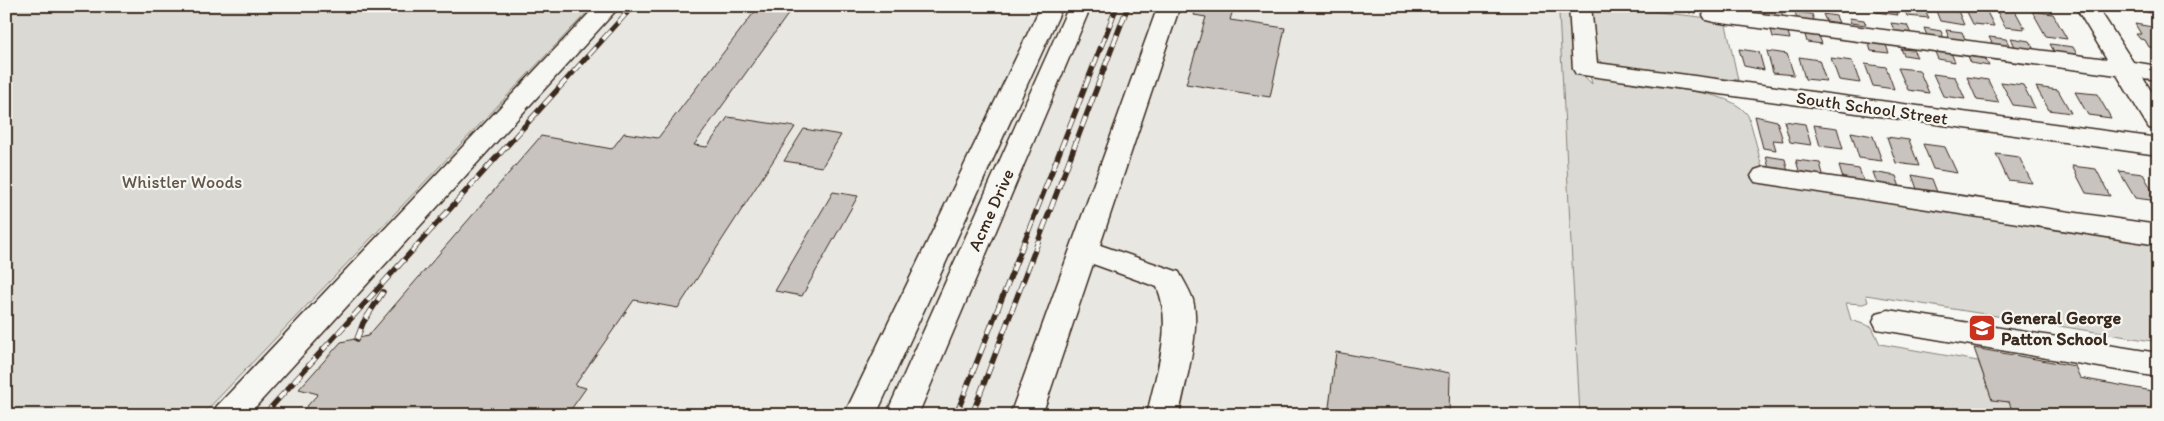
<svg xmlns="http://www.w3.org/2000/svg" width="2164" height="421" font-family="Itim,sans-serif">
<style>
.built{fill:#e8e7e2}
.green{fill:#dad9d3;stroke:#8a8278}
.building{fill:#c8c3be;stroke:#3b2a1e}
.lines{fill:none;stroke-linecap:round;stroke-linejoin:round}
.minor-casing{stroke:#3b2a1e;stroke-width:3}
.path{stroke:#3b2a1e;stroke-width:3;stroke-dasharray:1 4;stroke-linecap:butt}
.minor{fill:#f6f6f2;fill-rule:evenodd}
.rail-casing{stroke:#3b2a1e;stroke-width:5.5}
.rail{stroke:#f6f6f2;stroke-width:4;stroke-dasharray:11;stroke-linecap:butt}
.labels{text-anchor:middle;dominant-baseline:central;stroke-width:4.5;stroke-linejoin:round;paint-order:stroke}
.street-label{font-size:18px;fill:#3b2a1e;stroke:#f6f6f2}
.park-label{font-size:18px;fill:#63564b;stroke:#f6f6f2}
.poi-label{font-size:18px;font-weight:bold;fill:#3b2a1e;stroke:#f6f6f2;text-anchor:start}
</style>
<rect width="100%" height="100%" fill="#f6f6f2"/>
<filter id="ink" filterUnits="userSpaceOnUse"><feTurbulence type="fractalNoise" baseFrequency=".02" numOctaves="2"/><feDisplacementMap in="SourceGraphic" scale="10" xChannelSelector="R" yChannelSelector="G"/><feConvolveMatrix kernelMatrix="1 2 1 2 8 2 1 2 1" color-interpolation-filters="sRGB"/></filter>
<g filter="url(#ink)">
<polygon class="built" points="593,6 1556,6 1559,13 1580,415 202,415"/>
<g class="green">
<polygon points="6,6 593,6 202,415 6,415"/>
<path d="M 1556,6 L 1573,6 L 1583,75 L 1592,84 L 1588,66 C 1628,97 1719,79 1747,114 C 1751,119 1762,169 1765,180 L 2158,239 L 2158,342 L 1866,295 L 1868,302 L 1863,304 L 1846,303 L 1851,320 L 1872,327 L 1880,344 L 1978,361 L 1992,399 L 2009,402 L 2014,415 L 1580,415 L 1559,13 Z"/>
<polygon points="1591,6 1608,6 1725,20 1738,80 1694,77 1606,66 1594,56"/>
</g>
<g class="building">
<polygon points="759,6 794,6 694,145 707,147 728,117 795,127 678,308 634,300 575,385 586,388 567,415 299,415 318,394 299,389 341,342 368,336 541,136 612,149 624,133 658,138"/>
<polygon points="1197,6 1234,6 1230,20 1285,28 1270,97 1186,84 1206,17 1194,15"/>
<polygon points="1874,6 1895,6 1898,15 1876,12"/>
<polygon points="1903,6 1923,6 1929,18 1907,16"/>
<polygon points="1934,6 1956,6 1964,25 1940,21"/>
<polygon points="1964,6 1984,6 1994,26 1973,24"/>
<polygon points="1994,6 2014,9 2025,29 2005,27"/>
<polygon points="1763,7 1781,9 1783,19 1766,17"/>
<polygon points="2032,11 2053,14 2067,39 2046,36"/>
<polygon points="1795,12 1812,14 1815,24 1798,22"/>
<polygon points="1823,14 1836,16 1839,23 1826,21"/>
<polygon points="1849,18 1864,20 1866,25 1851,23"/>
<polygon points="1891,23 1907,25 1912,36 1896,34"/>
<polygon points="2135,24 2158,28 2158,48 2149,47 2145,40 2140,39 2136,34 2141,34"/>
<polygon points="1770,26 1787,29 1790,39 1773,37"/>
<polygon points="1924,28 1941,31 1945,41 1928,38"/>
<polygon points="1946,30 1962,32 1967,44 1950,41"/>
<polygon points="1804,31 1818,33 1822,44 1807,42"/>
<polygon points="1989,37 2006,39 2011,49 1994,47"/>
<polygon points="2011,38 2029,41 2035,51 2016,49"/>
<polygon points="1868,41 1885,43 1889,53 1871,51"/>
<polygon points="2050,44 2073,47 2079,58 2056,55"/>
<polygon points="1739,49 1759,52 1764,70 1744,66"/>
<polygon points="1901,49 1913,50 1917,57 1904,55"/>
<polygon points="1934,50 1951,53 1955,62 1938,59"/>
<polygon points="1767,51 1787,54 1794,75 1773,73"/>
<polygon points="1967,54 1984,56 1989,66 1971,63"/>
<polygon points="1799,57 1819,60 1826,81 1805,79"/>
<polygon points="1831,58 1852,61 1860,83 1839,80"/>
<polygon points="1865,64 1886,67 1894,89 1873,86"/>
<polygon points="1898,68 1919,70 1929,93 1908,90"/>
<polygon points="1933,74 1955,77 1965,99 1943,96"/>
<polygon points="1967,77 1988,80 1999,103 1977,100"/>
<polygon points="2001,82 2023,85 2035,108 2013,105"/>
<polygon points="2036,87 2058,90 2071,113 2049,110"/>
<polygon points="2075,92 2097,94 2111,118 2088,115"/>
<polygon points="1755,116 1777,121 1783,141 1773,140 1776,150 1763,148"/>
<polygon points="1784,121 1805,124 1811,145 1790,142"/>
<polygon points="1814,125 1837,128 1843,149 1820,146"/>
<polygon points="804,129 841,135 822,167 784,161"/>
<polygon points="1851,132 1873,136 1882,161 1859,158"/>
<polygon points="1887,137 1909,140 1919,166 1896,163"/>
<polygon points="1923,144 1945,147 1957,173 1933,169"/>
<polygon points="1996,154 2019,157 2032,183 2008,180"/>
<polygon points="1766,156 1785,159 1788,172 1769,169"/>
<polygon points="1796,160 1820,163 1824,178 1800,174"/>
<polygon points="1839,166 1859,169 1864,182 1843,179"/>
<polygon points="2072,166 2096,169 2110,196 2086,193"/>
<polygon points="2119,171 2143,174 2158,201 2135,198"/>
<polygon points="1873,172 1896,176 1901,190 1878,186"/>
<polygon points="1912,175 1932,179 1937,192 1917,189"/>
<polygon points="833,192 858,196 802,296 775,291"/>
<polygon points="1974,348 2075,366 2080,378 2158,392 2158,415 2014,415 2009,402 1992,400"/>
<polygon points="1336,352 1450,373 1449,415 1328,415"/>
</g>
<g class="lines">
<g class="minor-casing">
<g id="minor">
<polygon points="596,6 620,6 248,415 212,415 217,406"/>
<polygon points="1041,6 1063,6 876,415 844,415"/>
<polygon points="1069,6 1091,6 918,415 886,415"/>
<path d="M 1158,6 L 1180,6 L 1100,245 L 1179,272 C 1184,281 1190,291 1193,300 C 1201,331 1185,383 1179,415 L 1147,415 C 1155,375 1174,327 1157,287 L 1093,264 L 1042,415 L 1010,415 Z"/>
<polygon points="1569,6 1591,6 1597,63 2158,138 2158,155 1576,74 1573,69"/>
<polygon points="2075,6 2097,6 2133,62 2158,66 2158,80 2143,78 2158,102 2158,130 2149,128 2117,75 1714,22 1706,20 1703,15 1706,10 1714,8 2107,59"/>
<polygon points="2144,6 2158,6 2158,14 2147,11"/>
<polygon points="1764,167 2158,225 2158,245 1755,182 1751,176 1755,170"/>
<polygon points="1888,310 2158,353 2158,377 1877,329 1873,321 1877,313"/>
</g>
</g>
<polyline class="path" points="1645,6 1696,13"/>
<use href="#minor" class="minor"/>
<g class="rail-casing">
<g id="rail">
<polyline points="357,339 363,323 383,292"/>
<polyline points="264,415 633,6"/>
<polyline points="956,415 1117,6"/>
<polyline points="972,415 1128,6"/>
</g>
</g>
<use href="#rail" class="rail"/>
</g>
</g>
<defs>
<g id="school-square" transform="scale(1.4375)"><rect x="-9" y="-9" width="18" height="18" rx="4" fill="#c8321e" stroke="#f6f6f2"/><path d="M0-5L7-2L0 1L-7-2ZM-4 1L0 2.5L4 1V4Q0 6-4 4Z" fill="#fff"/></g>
</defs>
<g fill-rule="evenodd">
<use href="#school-square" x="1982" y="328"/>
</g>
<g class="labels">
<g class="street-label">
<text transform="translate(1872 108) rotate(8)">South School Street</text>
<text transform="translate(991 210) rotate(-66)">Acme Drive</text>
</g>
<g class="park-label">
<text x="182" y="182">Whistler Woods</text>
</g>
<g class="poi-label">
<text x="2001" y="318">General George<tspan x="2001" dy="21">Patton School</tspan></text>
</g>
</g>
<rect width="2164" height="421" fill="none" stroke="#f6f6f2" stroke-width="25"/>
<rect x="12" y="12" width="2139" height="396" fill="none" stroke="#3b2a1e" stroke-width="2" filter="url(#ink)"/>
</svg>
